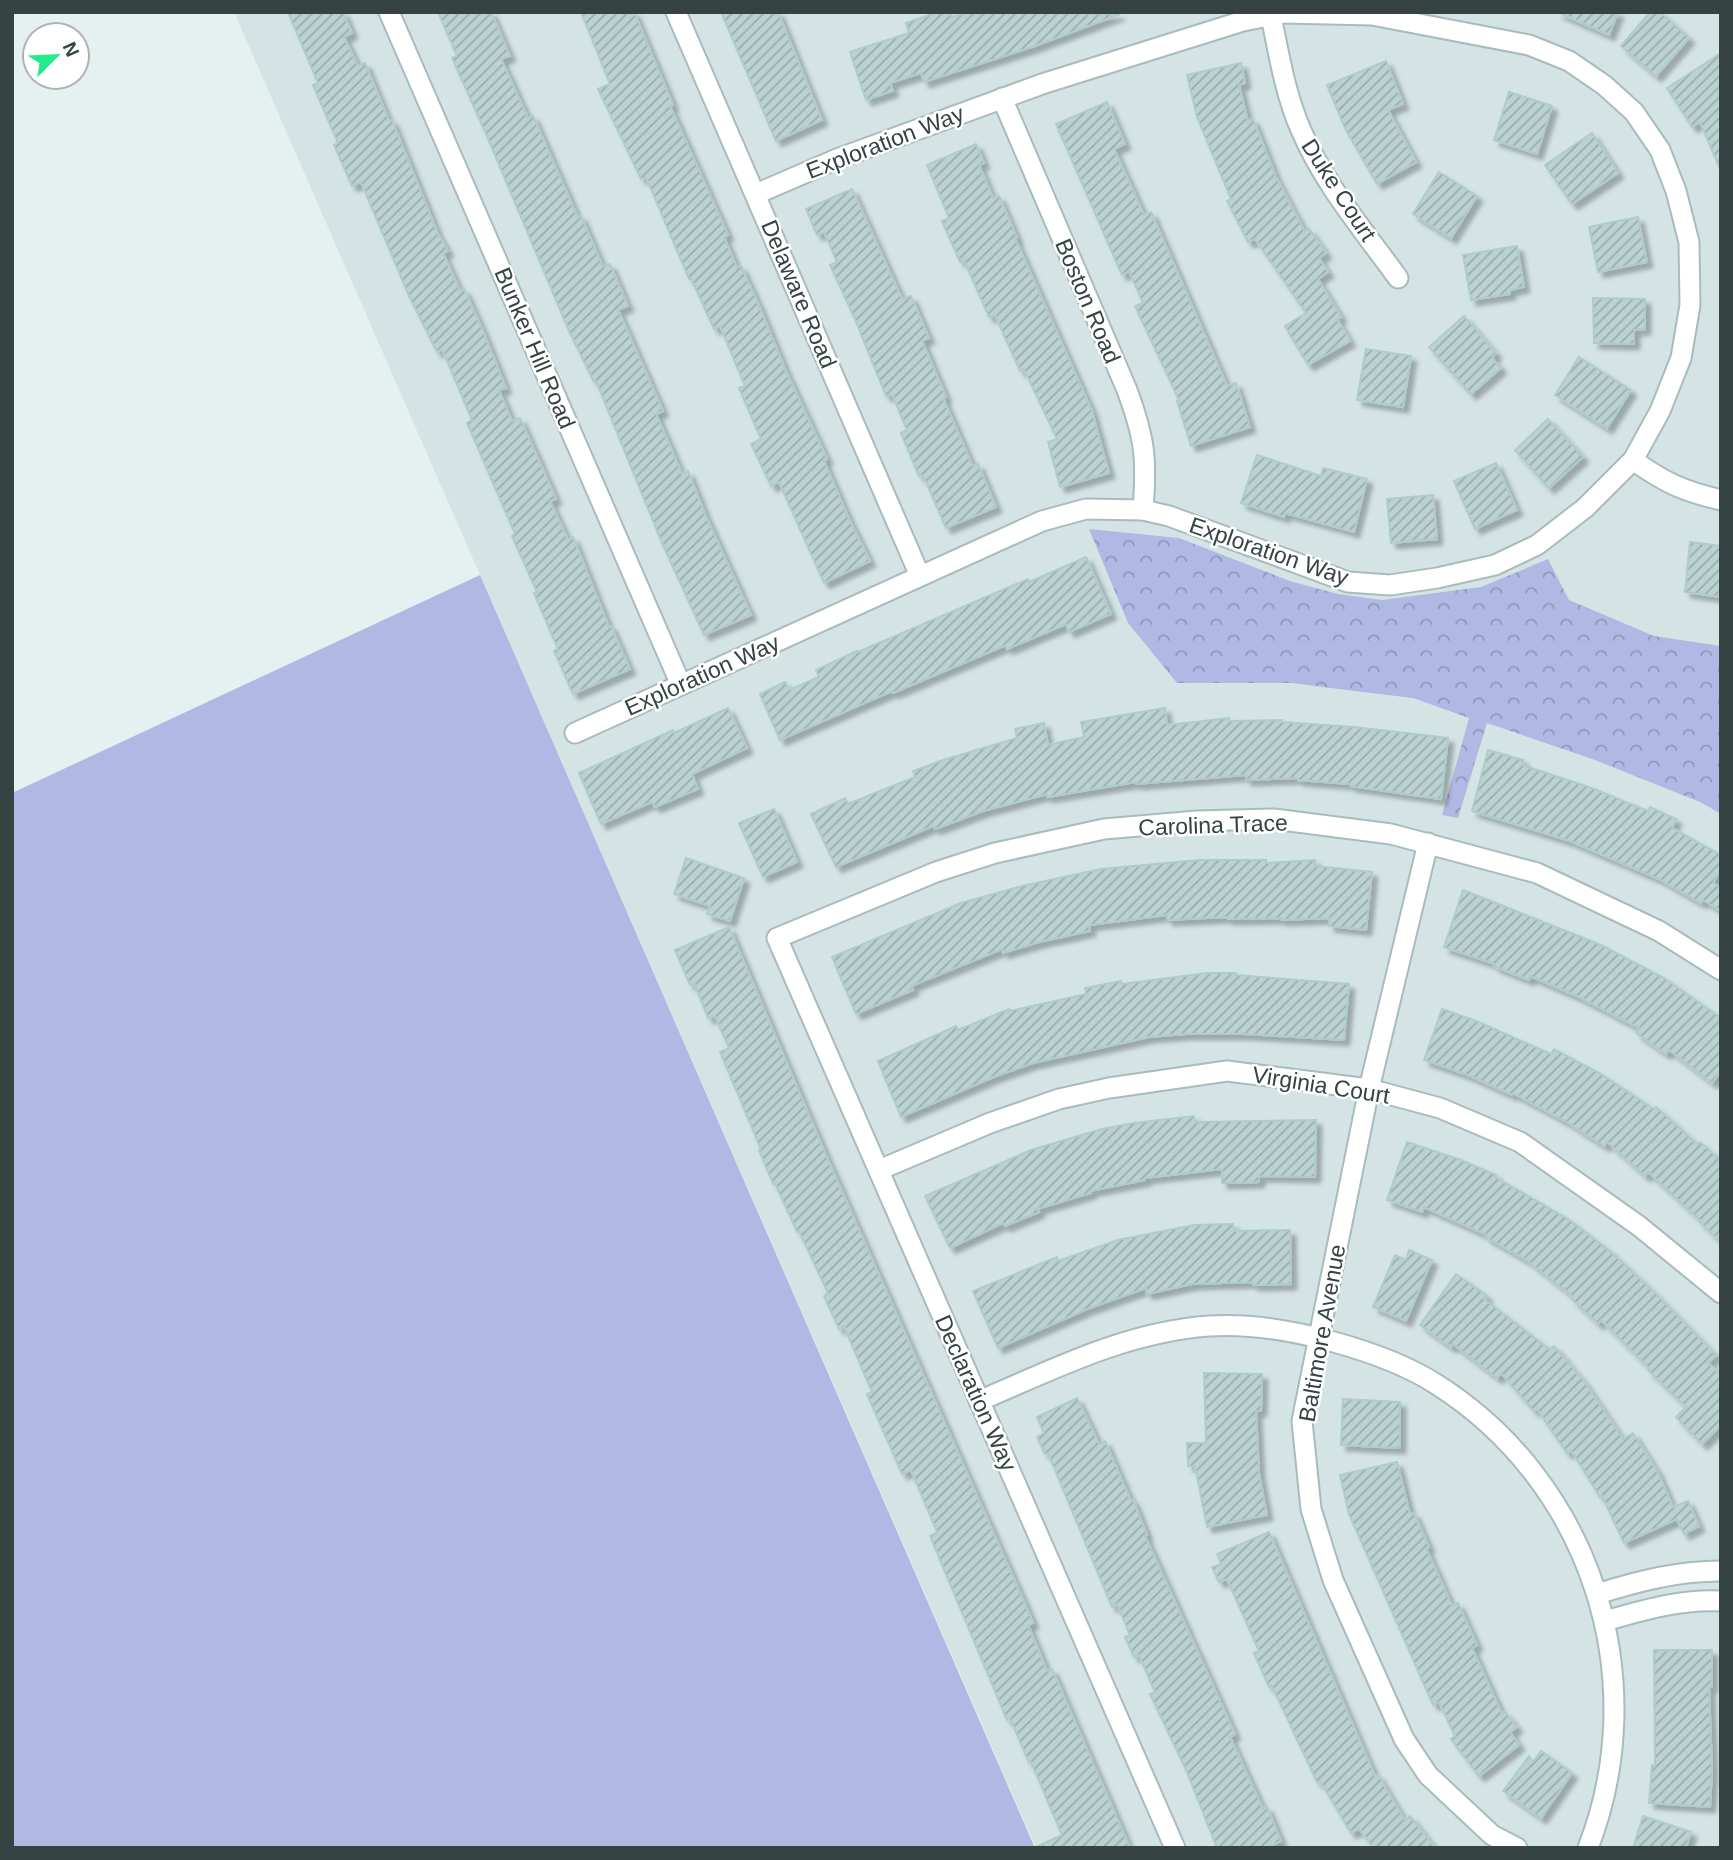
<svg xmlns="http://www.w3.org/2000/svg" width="1733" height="1860" font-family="Arial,sans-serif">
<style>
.residential{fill:#d4e4e5}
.grass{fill:#b0b9e3}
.forest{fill:url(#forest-crowns)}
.building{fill:url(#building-hatch);stroke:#afcccc;stroke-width:2;filter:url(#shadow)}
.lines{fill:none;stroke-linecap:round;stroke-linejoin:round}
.minor-casing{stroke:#a9bbbc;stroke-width:23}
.minor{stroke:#fff;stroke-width:19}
.labels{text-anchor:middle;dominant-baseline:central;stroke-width:5;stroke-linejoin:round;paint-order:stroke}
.street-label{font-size:23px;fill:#354343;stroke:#fff}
</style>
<defs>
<pattern id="forest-crowns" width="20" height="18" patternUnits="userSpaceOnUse" patternTransform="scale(1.75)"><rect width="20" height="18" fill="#b0b9e3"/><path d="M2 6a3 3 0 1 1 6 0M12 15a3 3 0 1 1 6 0" fill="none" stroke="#9098ba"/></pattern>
<pattern id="building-hatch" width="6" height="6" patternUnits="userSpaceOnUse" patternTransform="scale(1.75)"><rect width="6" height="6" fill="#bcd2d2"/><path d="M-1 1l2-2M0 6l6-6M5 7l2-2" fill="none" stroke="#9aacac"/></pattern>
<filter id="shadow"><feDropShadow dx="5.5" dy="5.5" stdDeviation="2" flood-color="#0004"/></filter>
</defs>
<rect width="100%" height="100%" fill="#e5f1f1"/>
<polygon class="residential" points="234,12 1721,12 1721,1848 1036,1848"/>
<polygon class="grass" points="480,575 1035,1848 12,1848 12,793"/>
<polygon class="forest" points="1089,529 1179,538 1290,581 1338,594 1382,600 1481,587 1548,559 1569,600 1654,636 1721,646 1721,814 1700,802 1595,760 1487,723 1458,818 1442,815 1469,718 1413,698 1354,691 1292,683 1177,683 1128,623"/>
<g class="building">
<polygon points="288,12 343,12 352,33 344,37 358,66 365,63 389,121 392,120 438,234 448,251 443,253 460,291 464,289 483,331 506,388 499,390 512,421 520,418 556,499 550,501 568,540 573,537 609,627 611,626 630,669 573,694 554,651 558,649 534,593 537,592 512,536 515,534 467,423 472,420 442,349 437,352 409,296 361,182 352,186 334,145 338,143 313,85 318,83"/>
<polygon points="438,12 491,12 510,56 501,59 528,118 533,116 578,218 581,216 603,267 610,264 628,306 618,310 663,411 656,414 682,474 688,471 705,514 751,615 704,635 662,543 596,381 594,382 569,331 487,136 452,58 457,56"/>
<polygon points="581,12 634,12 673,105 670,106 728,235 724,237 737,268 741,266 760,308 785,369 827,459 824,461 849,519 870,561 824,583 779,482 771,486 751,444 761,439 739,388 745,386 720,326 714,329 691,278 689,279 646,177 641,179 598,89 610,84"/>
<polygon points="721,12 778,12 822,120 776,141"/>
<polygon points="938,12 950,12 952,17 969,12 1120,14 1035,46 924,82 921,73 890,83 893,91 866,100 850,52 909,33 906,23"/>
<polygon points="1557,12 1618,12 1609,35"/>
<polygon points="1650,12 1660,12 1689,38 1656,76 1621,46"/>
<polygon points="1721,53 1721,171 1700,122 1692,127 1667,88"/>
<polygon points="1386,61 1403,104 1388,110 1416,162 1377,184 1345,128 1327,85"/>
<polygon points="1241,63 1245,83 1239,85 1248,121 1253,119 1276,177 1305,232 1309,229 1326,253 1319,258 1328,272 1318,279 1341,317 1337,319 1350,341 1308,365 1285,326 1306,313 1255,239 1248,242 1227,201 1231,199 1197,117 1187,75"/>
<polygon points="1509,92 1552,106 1537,154 1494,140"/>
<polygon points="1107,102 1125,144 1114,149 1144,215 1151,212 1227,386 1236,383 1250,427 1191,446 1177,401 1179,400 1135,306 1143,303 1129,271 1122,275 1056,124"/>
<polygon points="1592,133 1618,173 1572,204 1545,165"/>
<polygon points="976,144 984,163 979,165 993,198 999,196 1017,238 1015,238 1092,411 1109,473 1060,487 1048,442 1057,439 1024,369 1020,371 995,315 989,317 964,260 960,262 942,221 949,218 927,165"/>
<polygon points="1439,172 1477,196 1451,238 1413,214"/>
<polygon points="852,189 902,299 911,296 929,338 922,341 946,397 943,398 973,467 978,464 996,507 946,528 923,475 919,476 901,433 907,430 892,394 886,396 855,319 830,265 837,262 824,232 817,235 806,209"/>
<polygon points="1638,217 1647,262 1598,272 1589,227"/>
<polygon points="1517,246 1524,287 1510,290 1510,294 1471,300 1463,255"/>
<polygon points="1593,298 1645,299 1645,329 1634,330 1634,344 1594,343"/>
<polygon points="1464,316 1496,353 1492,358 1501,368 1471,394 1429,347"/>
<polygon points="1366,349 1411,356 1403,407 1357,400"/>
<polygon points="1579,357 1631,390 1607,428 1555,395"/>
<polygon points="1548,419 1583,457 1549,488 1515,450"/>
<polygon points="1257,455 1321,476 1323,468 1367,479 1354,532 1285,513 1284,517 1241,503"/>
<polygon points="1496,463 1517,510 1475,529 1454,481"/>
<polygon points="1433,495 1437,539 1391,543 1387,499"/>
<polygon points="1690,542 1721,546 1721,597 1685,592"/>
<polygon points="1086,557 1111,614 1069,632 1066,624 1007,649 1006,645 893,693 892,691 780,740 760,694 785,682 789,690 819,677 816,670 857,651 858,652 1028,579 1029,582"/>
<polygon points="728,708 747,748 692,774 698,789 655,807 652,802 601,824 579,773 673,730 674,733"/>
<polygon points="1165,708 1167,725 1229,718 1229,721 1282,720 1282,722 1354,727 1448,738 1441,799 1350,786 1350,784 1298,780 1298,778 1246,780 1246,775 1136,784 1136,782 1047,797 1047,794 983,811 935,829 933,826 836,867 811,814 845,798 848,804 915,777 913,771 943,760 1017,738 1015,729 1044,723 1048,745 1084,737 1081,722"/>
<polygon points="1488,750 1523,760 1522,765 1589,787 1648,811 1650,807 1676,819 1672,828 1721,855 1721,868 1713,883 1721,888 1721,911 1703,900 1701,903 1659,879 1570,841 1472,811"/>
<polygon points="774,809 797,862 763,877 739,823"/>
<polygon points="686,858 744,878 730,921 707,914 710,906 674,894"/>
<polygon points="1200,860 1266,860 1266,863 1315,860 1315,866 1372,872 1366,930 1329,926 1330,918 1281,920 1281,918 1228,919 1228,917 1167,920 1167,915 1089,925 1090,931 1039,942 1003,953 1002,949 911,986 913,990 856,1014 832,957 961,903 1022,886 1101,869"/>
<polygon points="1463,890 1601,945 1664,978 1721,1018 1721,1071 1712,1083 1669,1050 1666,1054 1636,1033 1639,1028 1579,997 1530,976 1529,980 1494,966 1495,964 1444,947"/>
<polygon points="729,927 828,1160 1025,1604 1033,1623 1028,1625 1047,1671 1052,1669 1130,1848 1034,1848 1062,1835 1031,1762 1029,1763 1010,1718 1007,1720 930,1536 937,1532 911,1470 902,1474 867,1394 872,1392 844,1326 839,1329 824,1296 828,1293 799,1231 797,1232 775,1183 773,1184 759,1150 761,1149 720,1052 729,1048 715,1016 708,1018 694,983 690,985 675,950"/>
<polygon points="1207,973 1236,973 1236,975 1349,984 1344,1040 1245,1034 1186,1034 1149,1037 1033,1063 996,1076 901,1117 878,1061 956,1026 958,1030 1009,1009 1010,1011 1086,994 1085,988 1121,981 1122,984"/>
<polygon points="1442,1009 1476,1021 1551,1054 1554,1049 1601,1074 1654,1109 1656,1107 1697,1144 1700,1142 1721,1161 1721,1243 1699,1221 1700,1220 1648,1172 1645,1176 1607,1142 1604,1146 1567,1122 1513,1093 1512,1095 1468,1075 1424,1060"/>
<polygon points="1194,1116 1195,1122 1316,1120 1315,1177 1259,1176 1259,1182 1222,1183 1222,1169 1145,1178 1145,1180 1090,1191 1091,1193 1037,1209 1039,1212 1005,1226 1003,1223 950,1248 925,1196 1031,1150 1102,1129 1134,1123"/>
<polygon points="1407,1142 1461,1160 1496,1175 1495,1177 1568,1219 1610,1251 1653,1291 1716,1355 1708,1363 1721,1375 1721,1425 1702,1444 1676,1417 1686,1407 1648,1370 1650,1369 1601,1320 1598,1324 1571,1298 1572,1296 1528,1261 1486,1237 1487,1235 1424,1207 1422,1212 1387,1200"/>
<polygon points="1233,1224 1234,1231 1290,1230 1291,1284 1253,1285 1253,1282 1192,1284 1147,1294 1146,1288 1087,1309 998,1348 973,1291 1057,1257 1058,1261 1118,1240 1194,1225"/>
<polygon points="1409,1250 1432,1260 1406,1321 1373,1307 1395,1255 1406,1260"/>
<polygon points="1456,1274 1487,1296 1484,1299 1549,1349 1554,1346 1583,1380 1623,1439 1633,1433 1657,1471 1673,1507 1688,1501 1699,1526 1684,1534 1677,1519 1624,1543 1602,1496 1600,1497 1571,1450 1567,1453 1537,1409 1534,1411 1501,1373 1497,1378 1453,1344 1451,1347 1420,1325"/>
<polygon points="1204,1373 1262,1374 1261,1411 1256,1411 1259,1473 1267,1515 1207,1527 1195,1466 1188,1466 1187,1443 1206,1443"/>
<polygon points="1077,1398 1099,1444 1105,1441 1131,1501 1133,1500 1147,1535 1145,1536 1235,1734 1230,1737 1263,1809 1267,1807 1281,1841 1266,1848 1217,1848 1187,1772 1150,1694 1155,1692 1139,1655 1134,1657 1125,1637 1130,1635 1117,1604 1112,1607 1048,1453 1045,1454 1037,1437 1044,1433 1037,1417"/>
<polygon points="1343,1399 1400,1402 1400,1448 1341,1445"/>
<polygon points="1397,1462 1410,1514 1414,1513 1429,1547 1426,1548 1452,1606 1458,1603 1477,1645 1472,1648 1502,1714 1505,1712 1517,1727 1510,1732 1519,1745 1479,1776 1451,1739 1455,1736 1439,1702 1433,1705 1349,1514 1340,1475"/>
<polygon points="1269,1532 1375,1776 1378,1775 1405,1821 1410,1816 1435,1848 1374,1848 1359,1829 1351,1833 1320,1781 1317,1782 1272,1686 1269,1687 1254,1653 1259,1651 1227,1579 1219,1582 1212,1567 1221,1564 1217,1554"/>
<polygon points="1654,1650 1712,1650 1712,1687 1709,1687 1712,1770 1710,1807 1649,1803 1652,1765 1655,1766"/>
<polygon points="1541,1751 1572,1773 1541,1818 1503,1791 1529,1756 1533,1762"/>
<polygon points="1643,1816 1691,1832 1686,1848 1633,1848"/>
</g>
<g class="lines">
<g class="minor-casing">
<g id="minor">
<polyline points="389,12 681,685"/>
<polyline points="676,12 920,576"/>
<path d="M 1271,16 C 1279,54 1285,94 1301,130 C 1324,184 1364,231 1398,278"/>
<path d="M 1002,98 L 1127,390 C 1145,439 1147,458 1143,510"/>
<path d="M 1633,460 C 1665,483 1683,491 1721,500"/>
<polyline points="575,733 1042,521 1086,509 1143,510 1169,516 1348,582 1390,585 1437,578 1495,565 1537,545 1585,508 1633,460 1660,411 1681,358 1690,305 1689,242 1676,191 1660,150 1634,112 1604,85 1569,61 1529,45 1372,15 1284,13 1243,21 1042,84 837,159 756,194"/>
<polyline points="1428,843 1369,1089 1302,1421 1311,1509 1333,1580 1404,1739 1428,1775 1492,1835 1517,1848"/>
<polyline points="879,1170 990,1123 1059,1099 1109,1088 1227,1071 1369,1089 1440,1108 1520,1142 1639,1226 1721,1293"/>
<path d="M 979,1401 C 1054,1369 1126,1332 1209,1326 C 1251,1323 1294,1331 1334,1342 C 1370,1352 1405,1364 1436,1384 C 1591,1482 1654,1678 1588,1848"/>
<path d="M 1597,1594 C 1639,1581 1677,1571 1721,1571"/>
<path d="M 1605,1621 C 1644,1610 1680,1599 1721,1601"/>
<polyline points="1175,1848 777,938 936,872 995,853 1104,829 1197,821 1274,819 1391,834 1537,873 1659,931 1721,970"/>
</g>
</g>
<use href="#minor" class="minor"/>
</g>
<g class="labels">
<g class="street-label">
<text transform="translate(885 142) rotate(-21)">Exploration Way</text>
<text transform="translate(1339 190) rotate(57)">Duke Court</text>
<text transform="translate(799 294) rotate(67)">Delaware Road</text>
<text transform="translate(1088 301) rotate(67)">Boston Road</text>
<text transform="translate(535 348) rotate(67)">Bunker Hill Road</text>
<text transform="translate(1269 551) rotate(19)">Exploration Way</text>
<text transform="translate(702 675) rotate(-24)">Exploration Way</text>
<text transform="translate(1213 825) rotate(-2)">Carolina Trace</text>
<text transform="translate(1321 1085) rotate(9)">Virginia Court</text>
<text transform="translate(1322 1333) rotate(-80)">Baltimore Avenue</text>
<text transform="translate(976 1393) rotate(66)">Declaration Way</text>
</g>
</g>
<rect width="1733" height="1860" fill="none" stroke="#354343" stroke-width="28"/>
<g transform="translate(56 56) rotate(66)"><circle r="33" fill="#ffffff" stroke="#aeb4b4" stroke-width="2"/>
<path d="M0-5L12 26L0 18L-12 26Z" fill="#23eb8b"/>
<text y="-10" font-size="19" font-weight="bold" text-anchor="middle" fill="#354343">N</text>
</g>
</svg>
